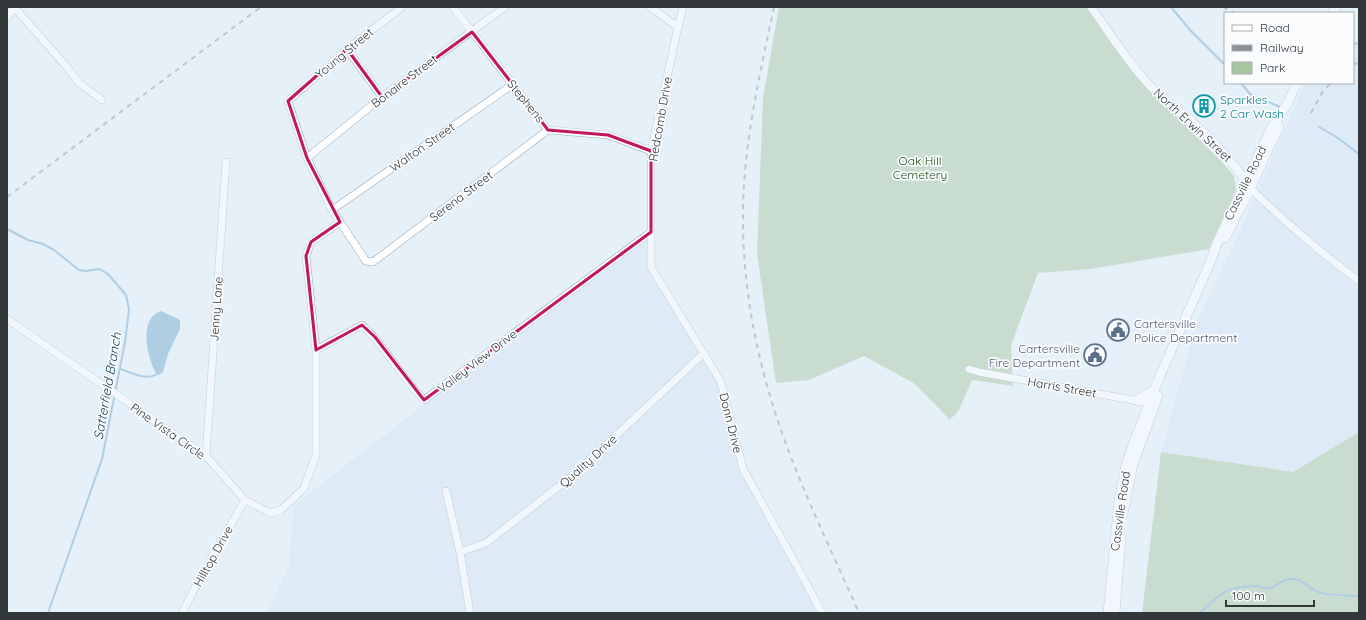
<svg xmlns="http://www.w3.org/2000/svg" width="1366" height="620" font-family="Quicksand,sans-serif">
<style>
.built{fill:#d4e5f2}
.green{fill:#a5c69e}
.water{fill:#6da5c9}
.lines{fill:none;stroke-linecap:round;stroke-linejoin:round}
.stream{stroke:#6da5c9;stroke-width:2}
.minor-casing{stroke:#9ba5ac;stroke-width:8}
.tertiary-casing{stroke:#9ba5ac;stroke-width:9}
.secondary-casing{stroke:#9ba5ac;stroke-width:10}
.minor{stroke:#fff;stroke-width:7}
.tertiary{stroke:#fff;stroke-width:8}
.secondary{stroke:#fff;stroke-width:9}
.rail{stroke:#8b9298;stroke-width:2;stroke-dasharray:5 5;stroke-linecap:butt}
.marked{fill:none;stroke:#c2185b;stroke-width:3;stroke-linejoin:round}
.labels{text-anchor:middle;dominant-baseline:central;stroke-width:3.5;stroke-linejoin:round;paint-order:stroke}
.street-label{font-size:12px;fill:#32373a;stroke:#fafcfe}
.culture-label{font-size:12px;fill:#0d838f;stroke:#fafcfe;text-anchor:start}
.park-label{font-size:12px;fill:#215313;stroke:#fafcfe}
.service-label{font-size:12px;fill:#4e5e75;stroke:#fafcfe;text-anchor:start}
.water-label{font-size:13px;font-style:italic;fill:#123f58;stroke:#fafcfe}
</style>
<rect width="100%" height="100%" fill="#e6f0f9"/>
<g class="built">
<polygon points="1353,44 1359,44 1359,432 1293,472 1161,452 1197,322 1234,244 1305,83 1353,83"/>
<polygon points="650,236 651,263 721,382 743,469 822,613 267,613 289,565 294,505 425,404"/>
</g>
<g class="green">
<polygon points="779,7 1087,7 1132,71 1147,87 1221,161 1234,176 1236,190 1209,249 1091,269 1038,273 1011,345 1013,386 972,380 959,410 950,420 915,384 864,356 809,380 776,383 757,254 763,98"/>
<polygon points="1359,432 1359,613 1142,613 1161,452 1293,472"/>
</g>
<path class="water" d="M 161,311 L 180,320 L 180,329 L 168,354 L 163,372 L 159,375 L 156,373 C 147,358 138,318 161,311 Z"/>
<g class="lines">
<g class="stream">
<polyline points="1171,7 1190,30 1225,65"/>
<polyline points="1241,83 1250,94 1280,107"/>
<polyline points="1319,127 1338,138 1359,154"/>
<polyline points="7,229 28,240 43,244 54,250 79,270 86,271 99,269 108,274 126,295 129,309 125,342 102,459 48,613"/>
<path d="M 121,369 C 132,373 146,381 157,374"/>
<path d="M 1200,613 C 1220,594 1226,586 1256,586 C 1261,586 1264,590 1270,588 C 1280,585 1282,578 1295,579 C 1303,580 1309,588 1316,591 C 1325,596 1344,595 1355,596 L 1359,595"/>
</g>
<g class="minor-casing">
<g id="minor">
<polyline points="402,7 347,49 288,101 307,158 332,210 366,261 373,262 548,130"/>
<polyline points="453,7 548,130 608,135 651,151"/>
<polyline points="650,7 678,27"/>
<polyline points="683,7 678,27 651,151 651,267 721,382 743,469 804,579 822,613"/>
<polyline points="7,18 14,7 66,66 79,83 102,100"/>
<polyline points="347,49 382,97"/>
<polyline points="307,158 382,97 505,7"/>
<path d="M 1251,187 L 1256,194 C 1288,224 1322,254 1359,281"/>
<polyline points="332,210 512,85"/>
<polyline points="7,319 206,456 245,500 270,513 281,510 304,488 316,455 316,350 306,256 311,242 340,222"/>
<path d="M 316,350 L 362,325 C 386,347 401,377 424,400 L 651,232"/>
<polyline points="969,369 979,372 1143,402 1153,405"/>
<polyline points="206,456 226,162"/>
<polyline points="446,491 460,552 470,613"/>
<polyline points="460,552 486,543 576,473 704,353"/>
<polyline points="182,613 200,578 245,500"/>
</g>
</g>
<g class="tertiary-casing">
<path id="tertiary" d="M 1091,7 C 1112,36 1129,64 1154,90 C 1166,102 1181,112 1194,123 C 1215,142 1233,162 1249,185"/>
</g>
<g class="secondary-casing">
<g id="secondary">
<polyline points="1333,13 1336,7"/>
<polyline points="1225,238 1245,200 1279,126"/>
<polyline points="1137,400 1154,390"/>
<polyline points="1123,514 1133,464 1158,396"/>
<polyline points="1108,613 1119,501 1126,465 1133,445 1159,378 1209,265 1218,241 1272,127 1287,104 1297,83"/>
<polyline points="1115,613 1121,538"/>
</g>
</g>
<use href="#minor" class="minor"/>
<use href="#tertiary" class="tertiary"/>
<use href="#secondary" class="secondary"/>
<g class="rail">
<path d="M 774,7 C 760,74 744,141 743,210 C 742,278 754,347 775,412 C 797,481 830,547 859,613"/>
<polyline points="1223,7 1235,13"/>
<polyline points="1353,43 1359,44"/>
<polyline points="1353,65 1359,62"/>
<polyline points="1311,113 1323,91 1331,83"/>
<polyline points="7,197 261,7"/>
</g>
</g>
<path d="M0 0H1366V620H0ZM 472,32 L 548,130 L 608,135 L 651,151 L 651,232 L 424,400 L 375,337 L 362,325 L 316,350 L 306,256 L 311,242 L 340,222 L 307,158 L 288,101 L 347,49 L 382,97 Z" fill="#e6f0f9" fill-opacity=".55" fill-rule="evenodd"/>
<path class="marked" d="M 472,32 L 548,130 L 608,135 L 651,151 L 651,232 L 424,400 L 375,337 L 362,325 L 316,350 L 306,256 L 311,242 L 340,222 L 307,158 L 288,101 L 347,49 L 382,97 Z"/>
<defs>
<g id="building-ring" transform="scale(1.15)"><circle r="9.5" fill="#fafcfe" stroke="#0f9aa8" stroke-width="1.5"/><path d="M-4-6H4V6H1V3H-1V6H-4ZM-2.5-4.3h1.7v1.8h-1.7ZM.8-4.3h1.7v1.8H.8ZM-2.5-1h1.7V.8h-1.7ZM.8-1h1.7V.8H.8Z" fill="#0f9aa8"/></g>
<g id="civic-ring" transform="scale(1.15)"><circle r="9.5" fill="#fafcfe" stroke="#5c6f8a" stroke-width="1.5"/><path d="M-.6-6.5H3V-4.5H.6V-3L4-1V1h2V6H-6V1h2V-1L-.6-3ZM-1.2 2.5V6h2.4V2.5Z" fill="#5c6f8a"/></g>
</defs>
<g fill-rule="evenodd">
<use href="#building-ring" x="1204" y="106"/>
<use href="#civic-ring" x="1118" y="330"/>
<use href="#civic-ring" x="1095" y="355"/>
</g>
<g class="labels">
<g class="street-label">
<text transform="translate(344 53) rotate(-40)">Young Street</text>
<text transform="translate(404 81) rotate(-37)">Bonaire Street</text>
<text transform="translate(526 101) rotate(51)">Stephens</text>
<text transform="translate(660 119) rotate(-80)">Redcomb Drive</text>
<text transform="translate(1193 125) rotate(43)">North Erwin Street</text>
<text transform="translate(422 147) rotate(-35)">Walton Street</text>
<text transform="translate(1245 183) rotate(-64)">Cassville Road</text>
<text transform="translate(461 196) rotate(-37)">Serena Street</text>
<text transform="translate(216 309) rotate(-86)">Jenny Lane</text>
<text transform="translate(477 361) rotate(-37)">Valley View Drive</text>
<text transform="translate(1062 387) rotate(10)">Harris Street</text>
<text transform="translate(731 423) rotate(76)">Donn Drive</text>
<text transform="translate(168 431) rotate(35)">Pine Vista Circle</text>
<text transform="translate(588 461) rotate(-42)">Quality Drive</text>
<text transform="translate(1120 511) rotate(-82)">Cassville Road</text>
<text transform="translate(213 556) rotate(-61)">Hilltop Drive</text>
</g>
<g class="culture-label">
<text x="1220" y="99">Sparkles<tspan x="1220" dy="14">2 Car Wash</tspan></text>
</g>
<g class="park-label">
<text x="920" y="160">Oak Hill<tspan x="920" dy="14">Cemetery</tspan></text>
</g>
<g class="service-label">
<text x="1134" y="323">Cartersville<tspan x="1134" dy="14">Police Department</tspan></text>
<text x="1080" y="348" text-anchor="end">Cartersville<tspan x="1080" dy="14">Fire Department</tspan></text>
</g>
<g class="water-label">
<text transform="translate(107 386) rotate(-80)">Satterfield Branch</text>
</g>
</g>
<rect width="1366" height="620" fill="none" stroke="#32373a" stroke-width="16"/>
<rect x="1224" y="12" width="130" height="72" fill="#fafcfe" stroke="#aaadb0"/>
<rect x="1232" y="25" width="20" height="6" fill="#ffffff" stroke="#aaadb0"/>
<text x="1260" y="32" font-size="12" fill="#32373a">Road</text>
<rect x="1232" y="45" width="20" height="6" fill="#8b9298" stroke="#aaadb0"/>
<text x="1260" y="52" font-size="12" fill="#32373a">Railway</text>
<rect x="1232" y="62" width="20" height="12" fill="#a5c69e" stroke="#aaadb0"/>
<text x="1260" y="72" font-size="12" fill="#32373a">Park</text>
<path d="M1226 600v6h88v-6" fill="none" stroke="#32373a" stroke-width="2"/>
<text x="1232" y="600" font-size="12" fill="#32373a" stroke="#fafcfe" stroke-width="3" paint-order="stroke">100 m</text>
</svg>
